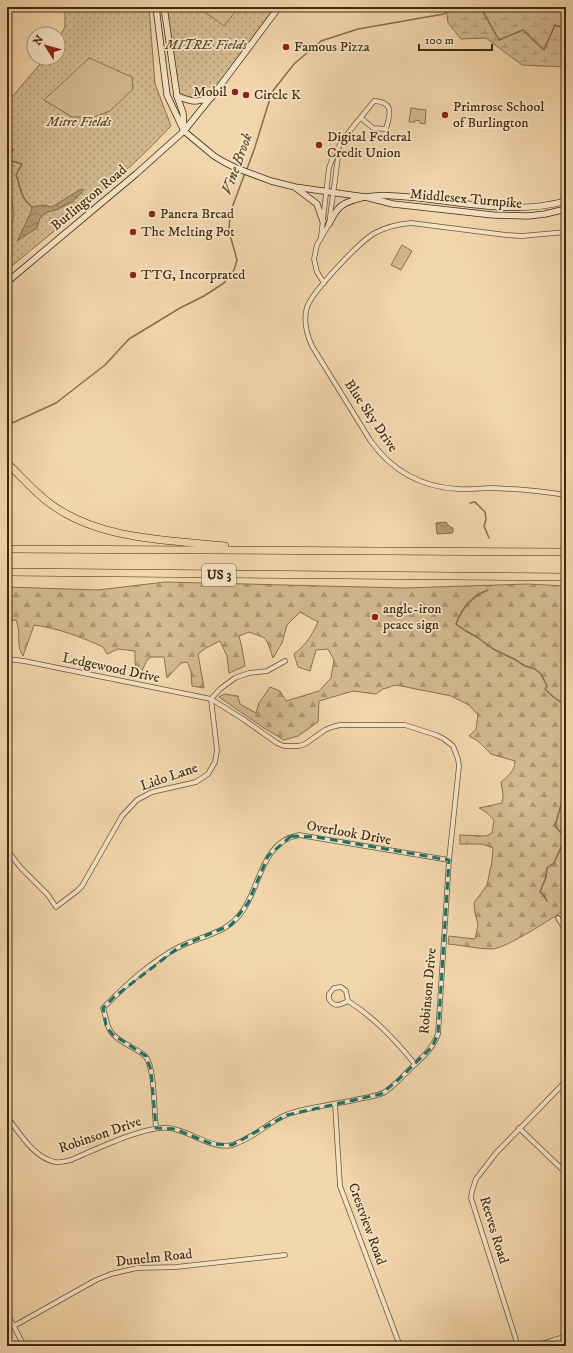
<svg xmlns="http://www.w3.org/2000/svg" width="573" height="1353" font-family="'IM FELL DW Pica',serif">
<style>
.grass{fill:url(#grass-dots);stroke:#8a724e}
.forest{fill:url(#forest-firs);stroke:#8a724e}
.wetland{fill:url(#wetland-marsh);stroke:#8a724e}
.garden{fill:#d4ba91;stroke:#8a724e}
.water{fill:url(#water-waves);stroke:#866e4c}
.lines{fill:none;stroke-linecap:round;stroke-linejoin:round}
.stream{stroke:#866e4c;stroke-width:1.5}
.street-casing{stroke:#6c5534;stroke-width:5.5}
.secondary-casing{stroke:#3f2a0c;stroke-width:7}
.highway-casing{stroke:#3f2a0c;stroke-width:8}
.street{stroke:#f7e5c9;stroke-width:4}
.secondary{stroke:#f7e5c9;stroke-width:5.5}
.highway{stroke:#f3d7ac;stroke-width:7}
.marked{fill:none;stroke:#0f766e;stroke-width:3;stroke-dasharray:8 5;stroke-linejoin:round}
.poi-dot{fill:#8f2418;stroke:#f7e5c9;stroke-width:1.5}
.labels{text-anchor:middle;dominant-baseline:central;stroke-width:3.5;stroke-linejoin:round;paint-order:stroke}
.shield{fill:#f7e5c9;stroke:#766245;stroke-width:1}
.shield-label{font-size:13px;font-weight:bold;fill:#3f2a0c}
.park-label{font-size:14px;font-style:italic;fill:#5d4727;stroke:#f7e5c9}
.poi-label{font-size:14px;fill:#3f2a0c;stroke:#f7e5c9;text-anchor:start}
.street-label{font-size:14px;fill:#3f2a0c;stroke:#f7e5c9}
.water-label{font-size:15px;font-style:italic;fill:#634c2c;stroke:#f7e5c9}
</style>
<defs>
<pattern id="grass-dots" width="8" height="8" patternUnits="userSpaceOnUse"><rect width="8" height="8" fill="#d4ba91"/><path d="M2 2h.1M6 6h.1" fill="none" stroke="#ad9775" stroke-width="1.8" stroke-linecap="round"/></pattern>
<pattern id="forest-firs" width="22" height="20" patternUnits="userSpaceOnUse"><rect width="22" height="20" fill="#d4ba91"/><path d="M5 1l3.5 6h-7zM16 11l3.5 6h-7z" fill="#ad9775"/></pattern>
<pattern id="wetland-marsh" width="20" height="14" patternUnits="userSpaceOnUse"><rect width="20" height="14" fill="#d4ba91"/><path d="M1 5h8M5 5V1M11 12h8M15 12V8" fill="none" stroke="#ad9775"/></pattern>
<pattern id="water-waves" width="16" height="10" patternUnits="userSpaceOnUse"><rect width="16" height="10" fill="#b69c76"/><path d="M0 5q4-4 8 0t8 0" fill="none" stroke="#957f5f"/></pattern>
</defs>
<rect width="100%" height="100%" fill="#f3d7ac"/>
<filter id="stains"><feTurbulence type="fractalNoise" baseFrequency=".005" numOctaves="4"/><feColorMatrix values="0 0 0 0 .2 0 0 0 0 .09 0 0 0 0 .02 0 0 0 .5 -.17"/></filter>
<radialGradient id="worn" r=".72"><stop offset=".6" stop-color="#630" stop-opacity="0"/><stop offset="1" stop-color="#630" stop-opacity=".3"/></radialGradient>
<g class="grass">
<path d="M 65,7 L 149,7 L 155,84 L 171,126 C 122,179 63,223 7,270 L 7,241 L 14,215 L 12,201 L 7,188 L 7,103 L 45,58 L 58,58 L 58,40 L 65,27 Z"/>
<polygon points="164,7 279,7 212,97 197,102 177,96"/>
</g>
<path class="forest" d="M 165,582 L 404,588 L 528,584 L 566,586 L 566,909 C 551,919 507,948 492,949 C 477,949 462,945 448,944 L 449,936 L 475,939 L 478,925 L 475,913 L 474,903 L 487,885 L 492,861 L 493,848 L 482,844 L 460,844 L 460,835 L 486,836 L 492,833 L 494,820 L 486,812 L 479,808 L 502,803 L 503,795 L 501,782 C 508,776 515,771 515,761 L 491,754 L 478,741 L 469,736 L 476,729 L 478,715 L 469,705 L 451,696 L 396,685 L 383,689 L 376,694 L 353,691 L 319,701 L 318,722 L 298,736 L 284,740 L 264,728 L 219,697 L 224,694 L 238,696 L 240,704 L 256,713 L 259,703 L 270,687 L 280,691 L 286,701 L 319,691 L 331,678 L 334,660 L 328,649 L 316,650 L 310,671 L 298,667 L 294,654 C 306,645 312,635 318,622 L 300,612 L 287,625 L 282,643 L 273,658 L 269,646 L 265,638 L 249,632 L 239,636 L 242,648 L 245,666 L 229,673 L 227,656 L 220,641 L 206,648 L 198,654 L 204,688 L 192,686 L 191,671 L 187,662 L 181,663 L 167,678 L 164,657 L 151,657 L 147,660 L 139,677 L 135,664 L 135,651 L 118,649 L 107,654 L 103,647 C 81,637 58,628 34,625 L 23,656 C 15,644 22,634 16,620 L 7,621 L 7,587 L 98,590 Z"/>
<polygon class="wetland" points="446,7 558,7 566,9 566,69 564,67 522,65 486,38 461,39 448,23"/>
<g class="garden">
<polygon points="198,7 239,7 224,26"/>
<polygon points="89,58 132,77 133,89 110,111 94,117 72,117 44,100"/>
<polygon points="411,108 426,110 425,124 420,123 420,121 415,120 415,122 409,122"/>
<polygon points="402,245 412,251 401,270 391,265"/>
</g>
<g class="water">
<polygon points="81,189 84,190 72,202 56,210 47,212 40,218 37,228 17,241 31,212 32,207 44,205 52,207"/>
<polygon points="446,522 449,526 453,528 453,532 452,533 437,534 436,523"/>
</g>
<g class="lines">
<g class="stream">
<polyline points="478,7 482,10 499,40 523,30 544,50 555,25 566,29"/>
<path d="M 7,145 L 13,149 L 9,160 L 22,164 L 16,175 C 22,190 19,196 32,207"/>
<polyline points="247,169 255,147 272,92 294,64 321,41 358,29 444,14 453,7"/>
<polyline points="7,424 10,424 56,403 105,365 129,339 180,308 204,296 224,283 234,270 237,260 229,231 230,213 245,173"/>
<polyline points="470,503 475,502 485,512 486,519 484,526 489,538"/>
<path d="M 488,590 C 472,596 462,608 456,624 L 466,631 L 477,637 L 493,649 L 514,659 L 525,666 L 535,669 L 541,674 L 547,686 L 545,689 C 548,692 557,700 561,702 L 564,701 L 566,703"/>
<polyline points="547,901 542,893 540,892 546,877 547,868 554,863 562,845 564,836 555,826 561,805 564,786 566,784"/>
</g>
<g class="street-casing">
<g id="street">
<path d="M 566,232 L 522,236 L 506,235 L 411,223 C 398,224 386,227 375,233 C 360,241 313,291 307,307 C 303,321 306,333 312,346 L 370,440 C 391,470 421,487 458,489 C 470,490 481,488 492,488 C 517,489 541,491 566,495"/>
<path d="M 321,237 L 329,168 C 337,142 358,122 374,101 C 395,102 390,115 386,129 L 373,128 L 361,118"/>
<polyline points="324,283 317,272 314,259 317,245 329,224 339,150"/>
<path d="M 7,659 L 24,661 L 211,699 L 243,719 L 277,743 L 284,746 L 299,746 L 305,744 L 325,730 L 332,727 L 340,725 L 405,725 L 436,735 L 444,739 L 453,746 L 458,759 L 459,766 L 449,860 L 438,1034 C 433,1048 423,1057 412,1067 C 404,1075 395,1085 385,1092 C 378,1096 368,1097 359,1099 C 337,1104 309,1107 288,1114 C 268,1122 253,1139 232,1145 C 212,1150 189,1130 169,1128 C 146,1125 94,1150 71,1160 C 66,1161 61,1163 55,1162 C 34,1158 19,1132 7,1117"/>
<polyline points="7,850 21,868 48,895 56,907 77,891 82,886 122,816 137,800 152,792 196,782 208,774 215,762 217,750 211,699 220,689 235,678 249,673 267,671 285,661"/>
<polyline points="558,918 566,931"/>
<path d="M 348,1001 L 346,991 L 341,987 L 334,988 L 329,994 L 329,999 C 334,1008 340,1005 348,1001 C 375,1018 395,1040 415,1064"/>
<polyline points="335,1104 340,1186 400,1346"/>
<path d="M 156,1128 C 154,1112 155,1069 146,1057 C 140,1049 118,1043 111,1032 C 106,1025 106,1016 103,1008 C 125,986 150,962 179,947 C 198,937 220,935 236,919 C 261,894 258,842 299,835 L 449,860"/>
<polyline points="519,1128 566,1173"/>
<polyline points="7,1313 24,1346"/>
<polyline points="14,1326 96,1280 111,1274 137,1268 176,1267 285,1255"/>
<polyline points="518,1346 471,1198 472,1191 476,1179 496,1153 566,1081"/>
</g>
</g>
<g class="secondary-casing">
<g id="secondary">
<polyline points="156,7 167,95 184,131 214,156 224,162 236,168 271,181 295,187 365,197 393,204 493,215 528,216 545,214 566,209"/>
<polyline points="164,7 177,96 183,113 184,129"/>
<path d="M 177,96 C 193,102 195,103 212,97"/>
<polyline points="296,188 317,204 323,221"/>
<path d="M 329,224 C 333,216 337,207 346,203 C 371,191 400,196 427,199 C 473,204 520,214 566,201"/>
<polyline points="7,282 136,174 184,131 217,90 279,7"/>
<polyline points="537,1346 566,1337"/>
</g>
</g>
<g class="highway-casing">
<g id="highway">
<path d="M 7,463 C 22,477 35,493 52,505 C 101,540 168,540 225,546"/>
<polyline points="7,549 566,552"/>
<polyline points="7,572 566,577"/>
</g>
</g>
<use href="#street" class="street"/>
<use href="#secondary" class="secondary"/>
<use href="#highway" class="highway"/>
</g>
<path class="marked" d="M 291,836 L 316,837 L 449,860 L 438,1034 L 432,1047 L 398,1080 L 381,1094 L 287,1115 L 232,1145 L 212,1144 L 175,1129 L 156,1128 L 151,1070 L 146,1056 L 112,1034 L 106,1025 L 103,1008 L 114,997 L 179,947 L 231,925 L 248,903 L 268,856 Z"/>
<g class="poi-dot">
<circle cx="286" cy="47" r="4"/>
<circle cx="235" cy="92" r="4"/>
<circle cx="246" cy="95" r="4"/>
<circle cx="445" cy="115" r="4"/>
<circle cx="319" cy="145" r="4"/>
<circle cx="152" cy="214" r="4"/>
<circle cx="133" cy="232" r="4"/>
<circle cx="133" cy="275" r="4"/>
<circle cx="375" cy="617" r="4"/>
</g>
<g class="labels">
<rect class="shield" x="202" y="564" width="34" height="22" rx="3"/>
<g class="shield-label">
<text x="219" y="575">US 3</text>
</g>
<g class="park-label">
<text x="206" y="45">MITRE Fields</text>
<text x="79" y="122">Mitre Fields</text>
</g>
<g class="poi-label">
<text x="294" y="47">Famous Pizza</text>
<text x="227" y="92" text-anchor="end">Mobil</text>
<text x="254" y="95">Circle K</text>
<text x="453" y="107">Primrose School<tspan x="453" dy="16">of Burlington</tspan></text>
<text x="327" y="137">Digital Federal<tspan x="327" dy="16">Credit Union</tspan></text>
<text x="160" y="214">Panera Bread</text>
<text x="141" y="232">The Melting Pot</text>
<text x="141" y="275">TTG, Incorprated</text>
<text x="383" y="609">angle-iron<tspan x="383" dy="16">peace sign</tspan></text>
</g>
<g class="street-label">
<text transform="translate(89 198) rotate(-40)">Burlington Road</text>
<text transform="translate(466 199) rotate(5)">Middlesex Turnpike</text>
<text transform="translate(371 416) rotate(56)">Blue Sky Drive</text>
<text transform="translate(111 668) rotate(12)">Ledgewood Drive</text>
<text transform="translate(169 777) rotate(-19)">Lido Lane</text>
<text transform="translate(349 833) rotate(10)">Overlook Drive</text>
<text transform="translate(428 991) rotate(-85)">Robinson Drive</text>
<text transform="translate(100 1135) rotate(-19)">Robinson Drive</text>
<text transform="translate(367 1224) rotate(70)">Crestview Road</text>
<text transform="translate(494 1230) rotate(73)">Reeves Road</text>
<text transform="translate(154 1258) rotate(-6)">Dunelm Road</text>
</g>
<g class="water-label">
<text transform="translate(237 164) rotate(-70)">Vine Brook</text>
</g>
</g>
<rect width="573" height="1353" fill="none" stroke="#f3d7ac" stroke-width="24"/>
<rect x="8" y="8" width="557" height="1337" fill="none" stroke="#3f2a0c" stroke-width="2"/>
<rect x="12" y="12" width="549" height="1329" fill="none" stroke="#3f2a0c"/>
<g transform="translate(46 46) rotate(307)"><circle r="19" fill="#f7e5c9" stroke="#ad9a7d"/>
<path d="M0-3L7 15L0 10L-7 15Z" fill="#8f2418"/>
<text y="-6" font-size="11" font-weight="bold" text-anchor="middle" fill="#3f2a0c">N</text>
</g>
<path d="M419 44v6h73v-6" fill="none" stroke="#3f2a0c" stroke-width="2"/>
<text x="425" y="44" font-size="12" fill="#3f2a0c" stroke="#f7e5c9" stroke-width="3" paint-order="stroke">100 m</text>
<rect width="100%" height="100%" filter="url(#stains)"/>
<rect width="100%" height="100%" fill="url(#worn)"/>
</svg>
